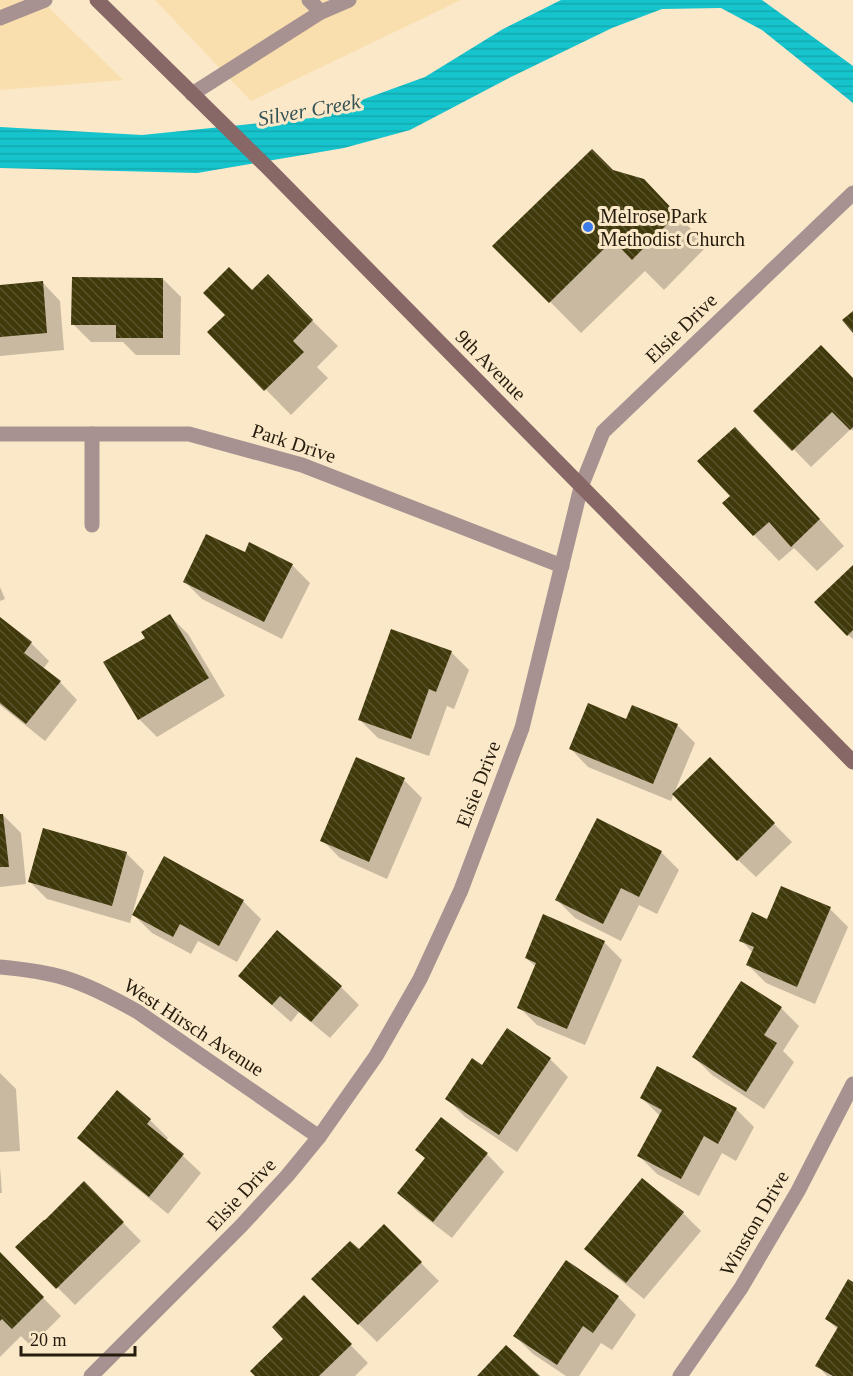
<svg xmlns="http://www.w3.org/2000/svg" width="853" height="1376" font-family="Georgia,serif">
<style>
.built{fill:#f9deae}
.water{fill:url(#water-rules)}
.shadow{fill:#0003}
.building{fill:url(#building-back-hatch)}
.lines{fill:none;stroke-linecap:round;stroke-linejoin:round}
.lane{stroke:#a89291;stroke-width:15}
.street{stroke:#a89291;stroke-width:15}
.secondary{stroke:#876867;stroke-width:15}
.poi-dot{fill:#3b7ae9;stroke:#fbe8c8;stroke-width:2}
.labels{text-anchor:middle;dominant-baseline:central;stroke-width:6;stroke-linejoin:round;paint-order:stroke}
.poi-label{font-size:20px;fill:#251c0d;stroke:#fbe8c8;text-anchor:start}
.street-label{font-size:20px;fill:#251c0d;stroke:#fbe8c8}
.water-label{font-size:21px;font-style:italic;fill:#335355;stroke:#fbe8c8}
</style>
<defs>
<pattern id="water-rules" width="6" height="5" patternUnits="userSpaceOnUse" patternTransform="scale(1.5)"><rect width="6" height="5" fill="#15c4cd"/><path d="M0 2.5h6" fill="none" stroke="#14a8af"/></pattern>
<pattern id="building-back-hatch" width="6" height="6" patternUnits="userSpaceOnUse" patternTransform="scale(1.5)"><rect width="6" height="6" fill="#40390c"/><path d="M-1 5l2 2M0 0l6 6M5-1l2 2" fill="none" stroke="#59532e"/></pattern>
</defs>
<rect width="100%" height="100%" fill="#fbe8c8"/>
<g class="built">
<polygon points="0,0 41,0 123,80 0,90"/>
<polygon points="155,0 461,0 251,101"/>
</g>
<polygon class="water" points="561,0 762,0 853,66 853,103 762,30 721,8 662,9 612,28 511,77 410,130 344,148 197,173 0,168 0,127 142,135 312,118 425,77 503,29"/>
<g class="shadow">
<polygon points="613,172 675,212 707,246 664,290 645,271 581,333 495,246"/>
<polygon points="268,277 338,346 317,367 328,378 291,415 209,332"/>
<polygon points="163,279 181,297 180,355 136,355 123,342 91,342 73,324"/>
<polygon points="43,283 60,301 64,350 0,356 0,286"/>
<polygon points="853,380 853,431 851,429 811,467 756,411"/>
<polygon points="760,454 844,546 817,571 794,548 779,561 754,535 732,496"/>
<polygon points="245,555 292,565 310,583 282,639 202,599 184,581"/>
<polygon points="853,567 853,639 848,635"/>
<polygon points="0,587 5,599 0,601"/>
<polygon points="170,616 188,634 225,696 157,737 139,719 147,638"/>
<polygon points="0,619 31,643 49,661 43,669 60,682 77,700 45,741 0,705"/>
<polygon points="451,652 469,670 454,709 447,706 429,756 378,738 360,720"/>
<polygon points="627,721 677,725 695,743 671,801 588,767 571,749"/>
<polygon points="710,759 792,842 756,877 738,860"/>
<polygon points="404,780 422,798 387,879 340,858 322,840"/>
<polygon points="0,815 3,815 21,833 26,884 0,887"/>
<polygon points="661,852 679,870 657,914 639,905 621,941 575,918 557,900"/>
<polygon points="126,853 144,871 130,923 47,899 29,881"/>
<polygon points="782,888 830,909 848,927 815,1004 766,983 748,965 753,953 741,940 768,921"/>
<polygon points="243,901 261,919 237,962 198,941 191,954 152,933 134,915"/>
<polygon points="604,942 622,960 585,1045 537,1025 519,1007 536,967 526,958"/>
<polygon points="240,976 341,987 359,1005 330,1038 299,1012 291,1022 258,993"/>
<polygon points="781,1008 799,1026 783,1051 794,1062 764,1109 712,1075 694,1057"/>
<polygon points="550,1059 568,1077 517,1152 465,1117 447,1099 483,1067"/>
<polygon points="0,1073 16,1089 20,1151 0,1152"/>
<polygon points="642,1098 736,1109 754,1127 736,1161 722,1153 699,1196 657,1174 639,1156 660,1116"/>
<polygon points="150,1120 168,1138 166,1141 183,1156 201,1173 168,1214 97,1156 79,1138"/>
<polygon points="417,1150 487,1154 504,1172 452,1238 417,1211 399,1193 426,1159"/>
<polygon points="0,1167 2,1193 0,1193"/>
<polygon points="84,1183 141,1241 75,1305 17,1247"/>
<polygon points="683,1213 701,1231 644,1299 604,1267 586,1249"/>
<polygon points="384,1226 439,1281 377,1342 313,1279 359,1252"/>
<polygon points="0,1254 61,1316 31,1346 21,1336 0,1357"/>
<polygon points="853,1283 853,1376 827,1376 817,1365 838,1330 827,1319"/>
<polygon points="304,1297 368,1363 355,1376 257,1376 285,1339"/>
<polygon points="618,1297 636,1315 612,1350 601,1343 579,1376 566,1376 533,1354 515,1336"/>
</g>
<g class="building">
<polygon points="592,149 613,170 644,179 677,214 632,260 613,240 549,303 492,246"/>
<polygon points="229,267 252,290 268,274 313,320 293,341 304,352 264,391 207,332 225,315 203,293"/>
<polygon points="72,277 163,278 163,338 116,338 116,325 71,325"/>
<polygon points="43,281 47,333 0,337 0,285"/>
<polygon points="853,311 853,333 842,320"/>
<polygon points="821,345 853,378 853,427 850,430 832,412 792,451 753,411"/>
<polygon points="735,427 820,519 791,547 769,522 753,536 722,503 730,496 697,461"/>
<polygon points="206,534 245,552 249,542 293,564 264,622 183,582"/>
<polygon points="853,565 853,630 847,636 814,602"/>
<polygon points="170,614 209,678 138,720 103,662 145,638 141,632"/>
<polygon points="0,617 32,642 24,653 61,681 26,724 0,703"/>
<polygon points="391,629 452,651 436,692 429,689 411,739 358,720"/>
<polygon points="588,703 626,719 632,705 678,724 653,784 569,749"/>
<polygon points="356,757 405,778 369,862 320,841"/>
<polygon points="710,757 775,823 737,861 672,794"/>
<polygon points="0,814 3,814 9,867 0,867"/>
<polygon points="597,818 662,851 639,897 621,888 603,924 555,900"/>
<polygon points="43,828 127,852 112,906 28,882"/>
<polygon points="164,856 244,900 219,946 180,924 173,937 132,915"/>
<polygon points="781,886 831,907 797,987 746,965 754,947 739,941 752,912 767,919"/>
<polygon points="543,914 605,941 567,1029 517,1008 536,963 525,958"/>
<polygon points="277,930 342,986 311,1022 280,996 272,1005 238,976"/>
<polygon points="741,981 782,1007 764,1035 777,1043 746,1092 692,1057"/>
<polygon points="507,1028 551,1058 499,1135 445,1099 472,1058 482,1065"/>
<polygon points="657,1066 737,1108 718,1144 704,1136 681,1179 637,1156 662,1110 640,1098"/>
<polygon points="117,1090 151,1119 147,1124 184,1154 149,1197 77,1138"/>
<polygon points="441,1117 488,1153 433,1222 397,1193 425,1158 415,1150"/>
<polygon points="642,1178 684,1212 626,1283 584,1249"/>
<polygon points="84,1181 124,1222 56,1289 15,1247 44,1220 45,1220"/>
<polygon points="384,1224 422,1262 358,1325 311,1279 350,1241 359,1249"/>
<polygon points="0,1252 44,1297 12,1329 2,1319 0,1321"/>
<polygon points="566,1260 619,1296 593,1333 583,1326 557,1365 513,1336"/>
<polygon points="848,1279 853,1282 853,1376 833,1376 815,1366 838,1327 825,1319"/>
<polygon points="304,1295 352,1344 319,1376 255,1376 250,1371 283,1339 272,1327"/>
<polygon points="506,1345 540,1376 477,1376"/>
</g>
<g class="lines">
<g class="lane">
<polyline points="321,12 349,0"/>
<polyline points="0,18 45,0"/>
<polyline points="192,94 321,12 309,0"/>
</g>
<g class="street">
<polyline points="0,434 189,434 302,465 562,566"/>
<polyline points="92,525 92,434"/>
<path d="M 0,967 C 21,969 45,972 65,978 C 91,986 115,999 138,1012 L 319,1137"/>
<polyline points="91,1376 241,1226 287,1176 319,1137 376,1056 420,979 461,890 522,728 581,487 603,432 853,193"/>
<polyline points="680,1376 741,1288 798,1191 853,1084"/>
</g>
<polyline class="secondary" points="97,0 266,166 853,762"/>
</g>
<circle class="poi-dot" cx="588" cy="227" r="6"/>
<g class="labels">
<g class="poi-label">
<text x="600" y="216">Melrose Park<tspan x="600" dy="23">Methodist Church</tspan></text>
</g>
<g class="street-label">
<text transform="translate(681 328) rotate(-44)">Elsie Drive</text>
<text transform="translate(491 365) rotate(45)">9th Avenue</text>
<text transform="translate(294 443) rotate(18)">Park Drive</text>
<text transform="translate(478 784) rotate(-69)">Elsie Drive</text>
<text transform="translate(194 1027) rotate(33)">West Hirsch Avenue</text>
<text transform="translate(241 1194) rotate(-47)">Elsie Drive</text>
<text transform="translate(754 1223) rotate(-60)">Winston Drive</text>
</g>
<g class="water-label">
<text transform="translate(309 110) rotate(-10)">Silver Creek</text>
</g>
</g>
<path d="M21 1346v9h114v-9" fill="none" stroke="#251c0d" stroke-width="3"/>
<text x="30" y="1346" font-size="18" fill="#251c0d" stroke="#fbe8c8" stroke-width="4.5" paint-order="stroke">20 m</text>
</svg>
